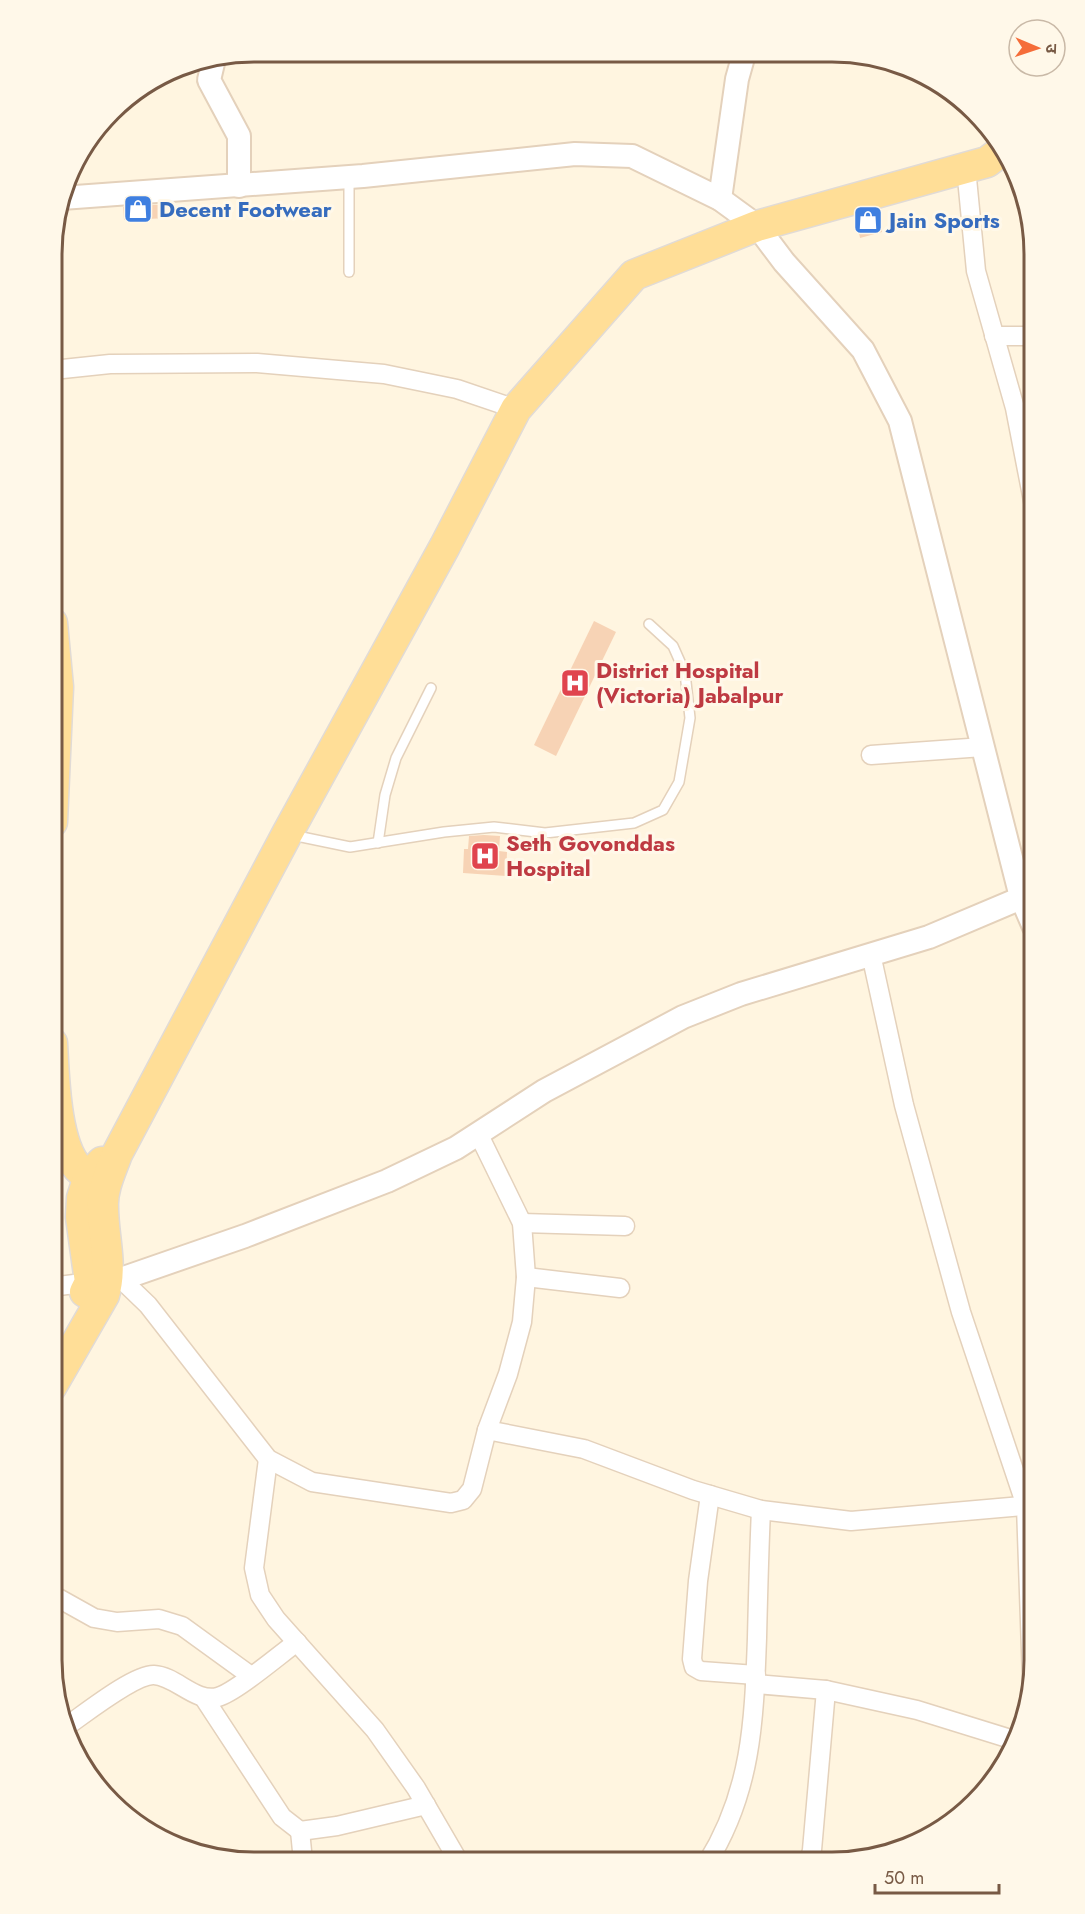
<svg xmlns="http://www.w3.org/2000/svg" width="1085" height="1914" font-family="Jost,'Noto Sans Devanagari',sans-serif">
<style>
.building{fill:#f7d3b5}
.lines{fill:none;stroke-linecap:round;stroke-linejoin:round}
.service-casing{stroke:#e4d1bb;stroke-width:12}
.minor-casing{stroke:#e4d1bb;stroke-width:21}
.tertiary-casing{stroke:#e4d1bb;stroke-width:26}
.primary-casing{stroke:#e1dbd6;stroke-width:33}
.service{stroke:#fff;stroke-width:9}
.minor{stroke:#fff;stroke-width:18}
.tertiary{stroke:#fff;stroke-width:22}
.primary{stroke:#ffde97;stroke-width:30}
.labels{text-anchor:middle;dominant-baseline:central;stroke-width:6;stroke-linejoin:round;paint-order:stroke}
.shop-label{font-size:22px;font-weight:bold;fill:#366cbe;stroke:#fff8e9;text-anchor:start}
.health-label{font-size:22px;font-weight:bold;fill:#be3a42;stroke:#fff8e9;text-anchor:start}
.rim{fill:none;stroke:#785a45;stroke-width:3}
</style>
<rect width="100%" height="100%" fill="#fff5e0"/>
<g class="building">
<polygon points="169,204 169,218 124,220 123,207"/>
<polygon points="878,210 882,232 860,238 856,216"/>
<polygon points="594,621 616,632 556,756 534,745"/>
<polygon points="484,835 500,836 499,851 507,852 506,876 463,873 464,849 468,849 469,836"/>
</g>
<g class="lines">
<g class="service-casing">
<g id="service">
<polyline points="349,177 349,272"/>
<polyline points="292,835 350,847 444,832 494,827 545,833 634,823 663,810 679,782 690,718 685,673 673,646 649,624"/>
<polyline points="378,843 385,795 396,758 431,688"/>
</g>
</g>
<g class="minor-casing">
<g id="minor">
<polyline points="966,168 976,271 1015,408 1034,506"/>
<polyline points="994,336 1034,336"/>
<polyline points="53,370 110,364 257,363 384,374 457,389 516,409"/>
<polyline points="871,755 983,747"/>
<polyline points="871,954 904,1105 961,1312 1026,1506 1032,1680"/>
<polyline points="478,1133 522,1223 526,1277 522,1322 508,1374 487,1430"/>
<polyline points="522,1223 625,1226"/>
<polyline points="526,1277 620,1288"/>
<polyline points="121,1279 148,1305 268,1459 312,1482 451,1503 463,1500 472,1489 487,1430 584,1449 693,1490 761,1510 851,1521 1034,1505"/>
<polyline points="51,1287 90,1282"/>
<polyline points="268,1459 254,1568 260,1595 276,1619 375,1730 416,1788 459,1862"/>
<polyline points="710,1495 698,1581 692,1659 694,1667 701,1671 756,1675"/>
<polyline points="51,1594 94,1618 117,1622 159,1619 182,1626 251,1676"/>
<polyline points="755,1684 826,1690 917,1710 1017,1741"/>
<polyline points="204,1698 282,1817 300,1831 337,1826 426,1805"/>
<path d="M 64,1728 C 82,1716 134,1674 154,1675 C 176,1676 195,1703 218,1697 C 236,1692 279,1655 297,1642"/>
<polyline points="300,1831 303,1861"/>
<path d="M 707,1863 C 752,1791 754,1720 757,1638 C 758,1596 759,1553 761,1510"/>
<polyline points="809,1863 812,1850 826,1690"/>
</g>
</g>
<g class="tertiary-casing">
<g id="tertiary">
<polyline points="214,59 209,80 239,136 239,186"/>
<polyline points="62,198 363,176 575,154 632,156 720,199 757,226 784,262 863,350 900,421 1021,897 1034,927"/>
<polyline points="720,199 737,79 744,54"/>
<polyline points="92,1281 121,1279 245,1236 387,1181 456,1148 544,1091 683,1017 741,994 929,937 1033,893"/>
</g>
</g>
<g class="primary-casing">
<g id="primary">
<polyline points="52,822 58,687 52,623"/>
<path d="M 52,1043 C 54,1076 55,1143 78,1168 C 85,1175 95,1181 103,1188"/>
<polyline points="85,1292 90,1282 81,1217 82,1198 89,1176 102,1162"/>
<path d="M 51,1387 L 104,1295 C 113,1266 103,1237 103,1207 C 102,1189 111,1171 117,1154 L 287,834 L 445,546 L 516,409 L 634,275 L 757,226 L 987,162 L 999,153"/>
</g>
</g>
<use href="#service" class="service"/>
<use href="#minor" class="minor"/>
<use href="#tertiary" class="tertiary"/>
<use href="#primary" class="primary"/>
</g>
<defs>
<g id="shop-square" transform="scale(1.5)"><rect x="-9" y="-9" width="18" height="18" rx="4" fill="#3f7fe0" stroke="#fff8e9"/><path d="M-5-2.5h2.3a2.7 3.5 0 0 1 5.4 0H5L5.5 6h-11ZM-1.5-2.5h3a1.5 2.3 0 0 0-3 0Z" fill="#fff"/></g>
<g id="hospital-square" transform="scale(1.5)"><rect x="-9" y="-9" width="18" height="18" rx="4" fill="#e0444e" stroke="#fff8e9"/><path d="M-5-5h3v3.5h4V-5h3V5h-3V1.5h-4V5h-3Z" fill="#fff"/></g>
</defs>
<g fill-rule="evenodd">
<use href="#shop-square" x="138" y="209"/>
<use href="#shop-square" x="868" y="220"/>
<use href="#hospital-square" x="575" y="683"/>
<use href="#hospital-square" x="485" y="856"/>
</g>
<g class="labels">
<g class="shop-label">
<text x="159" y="209">Decent Footwear</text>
<text x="889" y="220">Jain Sports</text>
</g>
<g class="health-label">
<text x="596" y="670">District Hospital<tspan x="596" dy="25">(Victoria) Jabalpur</tspan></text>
<text x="506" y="843">Seth Govonddas<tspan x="506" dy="25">Hospital</tspan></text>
</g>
</g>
<path d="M0 0H1085V1914H0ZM254 62H832A192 192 0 0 1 1024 254V1660A192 192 0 0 1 832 1852H254A192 192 0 0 1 62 1660V254A192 192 0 0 1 254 62Z" fill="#fff8e9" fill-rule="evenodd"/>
<path class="rim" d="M254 62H832A192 192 0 0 1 1024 254V1660A192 192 0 0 1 832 1852H254A192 192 0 0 1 62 1660V254A192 192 0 0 1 254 62Z"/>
<g transform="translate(1037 48) rotate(92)"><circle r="28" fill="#fff8e9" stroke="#c9b9a7" stroke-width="1.5"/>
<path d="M0-4.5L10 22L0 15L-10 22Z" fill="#f56d39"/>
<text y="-9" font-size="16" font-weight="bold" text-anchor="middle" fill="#785a45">उ</text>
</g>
<path d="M875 1884v9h124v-9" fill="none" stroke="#785a45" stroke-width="3"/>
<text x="884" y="1884" font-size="18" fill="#785a45" stroke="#fff8e9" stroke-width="4.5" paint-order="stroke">50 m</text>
</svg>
